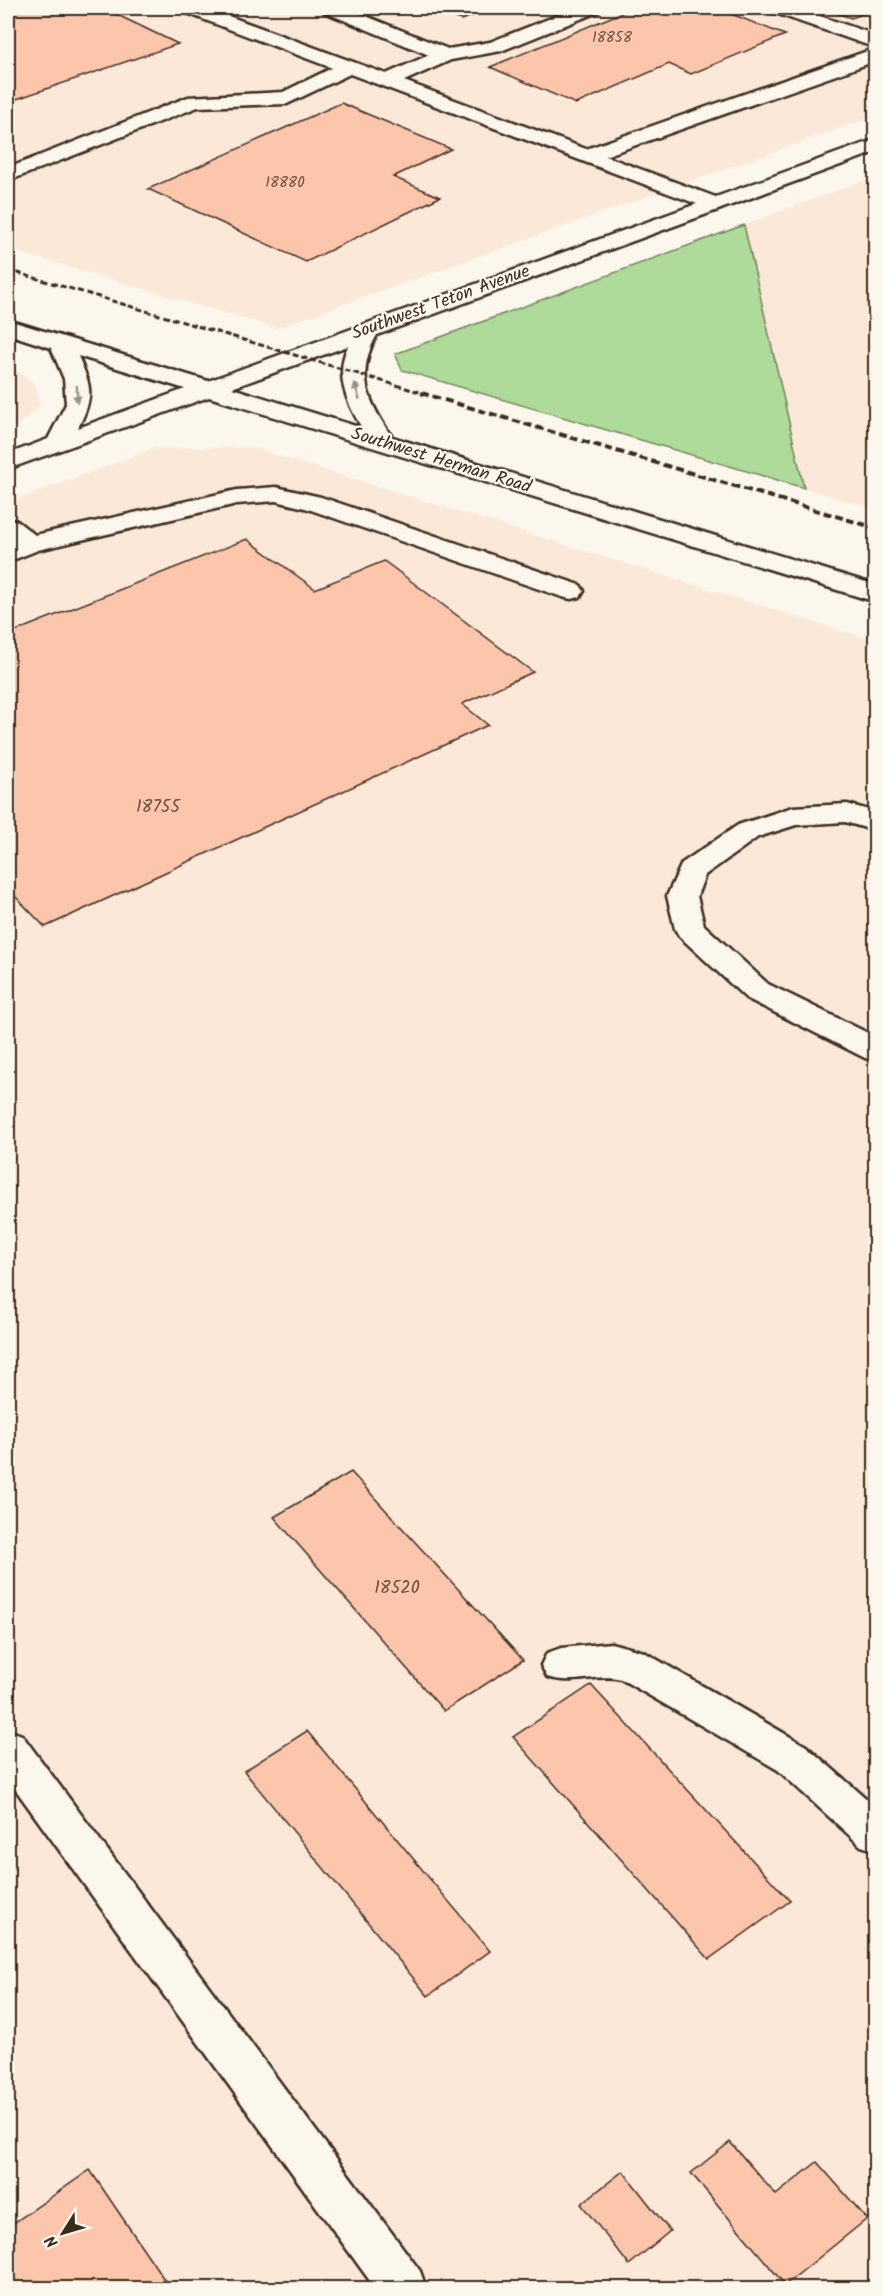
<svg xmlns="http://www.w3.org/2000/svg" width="883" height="2296" font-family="Kalam,sans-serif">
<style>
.built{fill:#fbe8d9}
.green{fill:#aedb9a;stroke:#74825c;stroke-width:1.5}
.building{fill:#fcc6ad;stroke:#3b2a1e;stroke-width:1.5}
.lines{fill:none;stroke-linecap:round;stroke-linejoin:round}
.lane-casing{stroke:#3b2a1e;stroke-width:5}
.secondary-casing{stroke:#3b2a1e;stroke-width:5}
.lane{fill:#fbf7ec;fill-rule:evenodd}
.secondary{fill:#fbf7ec;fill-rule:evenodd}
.rail-far1{stroke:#3b2a1e;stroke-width:3;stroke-dasharray:6 3;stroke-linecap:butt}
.rail{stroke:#3b2a1e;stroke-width:4;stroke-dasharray:8 4;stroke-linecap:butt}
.oneway{fill:#9b9085}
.labels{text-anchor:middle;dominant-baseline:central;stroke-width:4.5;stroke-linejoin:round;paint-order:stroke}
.far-number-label{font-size:15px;fill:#6b5142}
.far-street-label{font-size:18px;fill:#3b2a1e;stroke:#fbf7ec}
.number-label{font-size:18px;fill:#6b5142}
</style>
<rect width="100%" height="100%" fill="#fbf7ec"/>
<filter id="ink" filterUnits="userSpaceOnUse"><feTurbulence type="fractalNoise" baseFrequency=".0167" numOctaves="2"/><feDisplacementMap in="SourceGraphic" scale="12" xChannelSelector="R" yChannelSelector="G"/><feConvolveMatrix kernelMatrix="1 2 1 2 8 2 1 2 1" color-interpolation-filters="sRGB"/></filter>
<g filter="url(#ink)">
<g class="built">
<polygon points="8,8 875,8 875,116 276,328 8,249"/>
<polygon points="875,176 875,509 804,488 744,225"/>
<polygon points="8,364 35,385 40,406 17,425 8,429"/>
<polygon points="250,447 875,641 875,2288 8,2288 8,503 155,448"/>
</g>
<polygon class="green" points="744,225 804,488 402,370 395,354"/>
<g class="building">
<polygon points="14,8 103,8 178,44 8,102 8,10"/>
<polygon points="431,8 494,8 461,20"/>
<polygon points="633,8 716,8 785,35 691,74 669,64 576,104 490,67"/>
<polygon points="822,8 876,8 876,10 851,18"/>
<polygon points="341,103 451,149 393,177 440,197 306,262 148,189"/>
<polygon points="247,539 315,589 384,561 533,672 462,704 488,725 45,927 8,889 8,634"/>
<polygon points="351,1472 523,1660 444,1711 274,1517"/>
<polygon points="591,1685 790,1901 709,1959 513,1737"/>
<polygon points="307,1731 490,1951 428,1996 244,1771"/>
<polygon points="730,2142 776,2195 817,2162 867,2219 785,2285 691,2173"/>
<polygon points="90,2170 170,2288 8,2288 8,2227"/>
<polygon points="623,2171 670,2231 629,2265 581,2204"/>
</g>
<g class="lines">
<g class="lane-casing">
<g id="lane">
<polygon points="182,8 207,8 386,74 429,55 324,12 322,8 346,8 448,49 490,42 576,8 600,8 598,12 501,51 451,60 404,81 586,149 876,48 876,61 605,156 721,199 724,204 721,209 713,210 350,74 287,104 198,107 8,181 8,168 188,97 283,92 332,68 184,12"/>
<polygon points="770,8 796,8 876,35 876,48 772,12"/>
<polygon points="276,487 321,497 580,585 584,591 580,597 571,599 562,597 305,508 276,501 237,504 38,550 8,562 8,545 12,542 8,538 8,519 17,521 35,535 237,490"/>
<polygon points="847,804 876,812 876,831 845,822 796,825 758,837 705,875 697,896 704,925 768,984 876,1037 876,1061 865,1058 746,998 679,936 675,929 667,896 682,863 738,825 793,807"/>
<path d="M 611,1643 L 644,1652 L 806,1746 L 876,1807 L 876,1851 L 861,1846 L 778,1770 L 621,1679 C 595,1673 573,1686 547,1677 L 541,1665 L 547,1653 L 561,1648 Z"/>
<polygon points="8,1730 22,1735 420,2271 426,2288 375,2288 8,1779"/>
</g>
</g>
<g class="secondary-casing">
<path id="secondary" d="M 876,139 L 876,152 L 377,335 C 354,375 369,403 392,437 L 876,585 L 876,602 L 209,397 L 8,469 L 8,454 L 48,439 L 66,404 L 64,379 L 51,348 L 8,334 L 8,320 L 208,381 ZM 348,346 C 334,375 347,403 362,428 L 232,388 ZM 78,356 L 185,389 L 78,428 C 94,396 92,388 78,356 Z"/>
</g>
<use href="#lane" class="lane"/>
<use href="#secondary" class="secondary"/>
<polyline class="rail-far1" points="8,270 426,394"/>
<polyline class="rail" points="421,393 876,528"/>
</g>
<defs><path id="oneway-solid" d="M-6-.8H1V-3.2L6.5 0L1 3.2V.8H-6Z" transform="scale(1.5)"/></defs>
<g class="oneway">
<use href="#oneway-solid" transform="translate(357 391) rotate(-106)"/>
<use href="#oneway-solid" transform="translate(77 394) rotate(89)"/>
</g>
</g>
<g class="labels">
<g class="far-number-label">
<text x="612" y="38">18858</text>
<text x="285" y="183">18880</text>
</g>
<g class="far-street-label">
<text transform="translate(441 303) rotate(-20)">Southwest Teton Avenue</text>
<text transform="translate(441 461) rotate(17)">Southwest Herman Road</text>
</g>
<g class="number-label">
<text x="158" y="807">18755</text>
<text x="397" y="1588">18520</text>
</g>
</g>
<rect width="883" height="2296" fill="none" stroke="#fbf7ec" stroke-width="30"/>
<rect x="15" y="15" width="853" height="2266" fill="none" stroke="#3b2a1e" stroke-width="2" filter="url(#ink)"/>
<g transform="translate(63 2233) rotate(233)" stroke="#fbf7ec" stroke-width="4.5" paint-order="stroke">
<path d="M0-4.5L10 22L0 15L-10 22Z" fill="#3b2a1e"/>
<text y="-9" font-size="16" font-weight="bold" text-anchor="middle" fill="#3b2a1e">N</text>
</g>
</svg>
